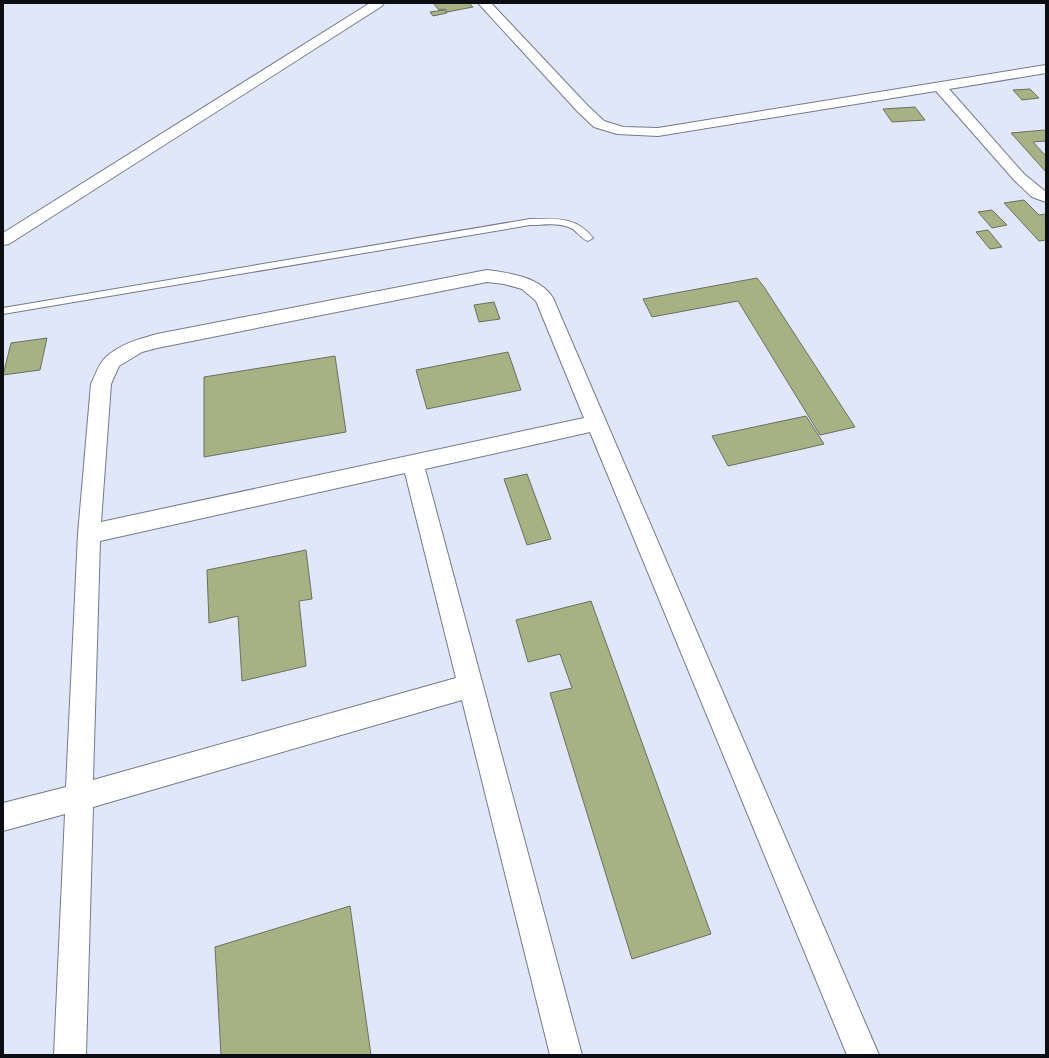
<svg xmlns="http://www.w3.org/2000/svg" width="1049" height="1058" font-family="'IBM Plex Sans',sans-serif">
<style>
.building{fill:#a7b284;stroke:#6b6f5f}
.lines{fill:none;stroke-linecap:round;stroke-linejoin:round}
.lane-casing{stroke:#747a8a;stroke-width:2}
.street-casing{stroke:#747a8a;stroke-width:2}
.secondary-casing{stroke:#747a8a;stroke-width:2}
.lane{fill:#fff;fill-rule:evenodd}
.street{fill:#fff;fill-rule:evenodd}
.secondary{fill:#fff;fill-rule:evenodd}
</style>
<rect width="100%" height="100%" fill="#e0e7f9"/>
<g class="building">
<polygon points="433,3 469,3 473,7 447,12 445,9 439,10"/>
<polygon points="444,10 447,13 433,16 430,12"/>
<polygon points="1030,89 1039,98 1022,100 1013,90"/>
<polygon points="915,107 925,120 892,122 883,109"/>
<polygon points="1044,130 1046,132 1046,141 1033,142 1046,156 1046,172 1011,133"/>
<polygon points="1024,200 1039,215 1046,214 1046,240 1039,241 1004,203"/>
<polygon points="992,210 1007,225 992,228 978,212"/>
<polygon points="988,230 1002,247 990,249 976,232"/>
<polygon points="757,278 764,287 855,427 820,435 738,301 652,317 643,299"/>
<polygon points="494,302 500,319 479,322 474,305"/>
<polygon points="47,338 40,370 3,375 11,343"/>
<polygon points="508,352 521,390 427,409 416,370"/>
<polygon points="335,356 346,432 204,457 204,377"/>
<polygon points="806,416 824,444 728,466 712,436"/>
<polygon points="527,474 551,539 527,545 504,479"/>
<polygon points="306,550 312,599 299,601 306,666 242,681 238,616 209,623 207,570"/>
<polygon points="591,601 711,934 632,959 550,693 572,688 560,654 528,662 516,620"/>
<polygon points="350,906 371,1055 221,1055 215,947"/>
</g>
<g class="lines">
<g class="lane-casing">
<path id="lane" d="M 530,219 C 555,219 576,216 593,238 L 588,241 C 581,239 577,231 571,228 C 559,222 543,225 530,225 L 3,314 L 3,308 Z"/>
</g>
<g class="street-casing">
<g id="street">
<polygon points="478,3 491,3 588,106 604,121 623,127 658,128 1046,65 1046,73 949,89 1024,174 1046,192 1046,202 1032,197 1014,180 936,91 658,136 617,134 594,127 578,112"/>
<path d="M 487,270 C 510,273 540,277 553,298 L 879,1055 L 847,1055 L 590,432 L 425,469 L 582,1055 L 550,1055 L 462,700 L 93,807 L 86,1055 L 54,1055 L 65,814 L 3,831 L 3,803 L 66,787 L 78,534 L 91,384 C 95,376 99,363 106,357 C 120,344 139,339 157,334 ZM 487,282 L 504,284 L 522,289 L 536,301 L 584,418 L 101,522 L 111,384 L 119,366 L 142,352 L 157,348 ZM 405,473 L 456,678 L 93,780 L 100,541 Z"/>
</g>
</g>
<g class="secondary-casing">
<polygon id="secondary" points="370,3 384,3 382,6 9,244 3,245 3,233"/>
</g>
<use href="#lane" class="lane"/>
<use href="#street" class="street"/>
<use href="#secondary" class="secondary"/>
</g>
<rect width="1049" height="1058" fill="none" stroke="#0c0e14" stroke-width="8"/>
</svg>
